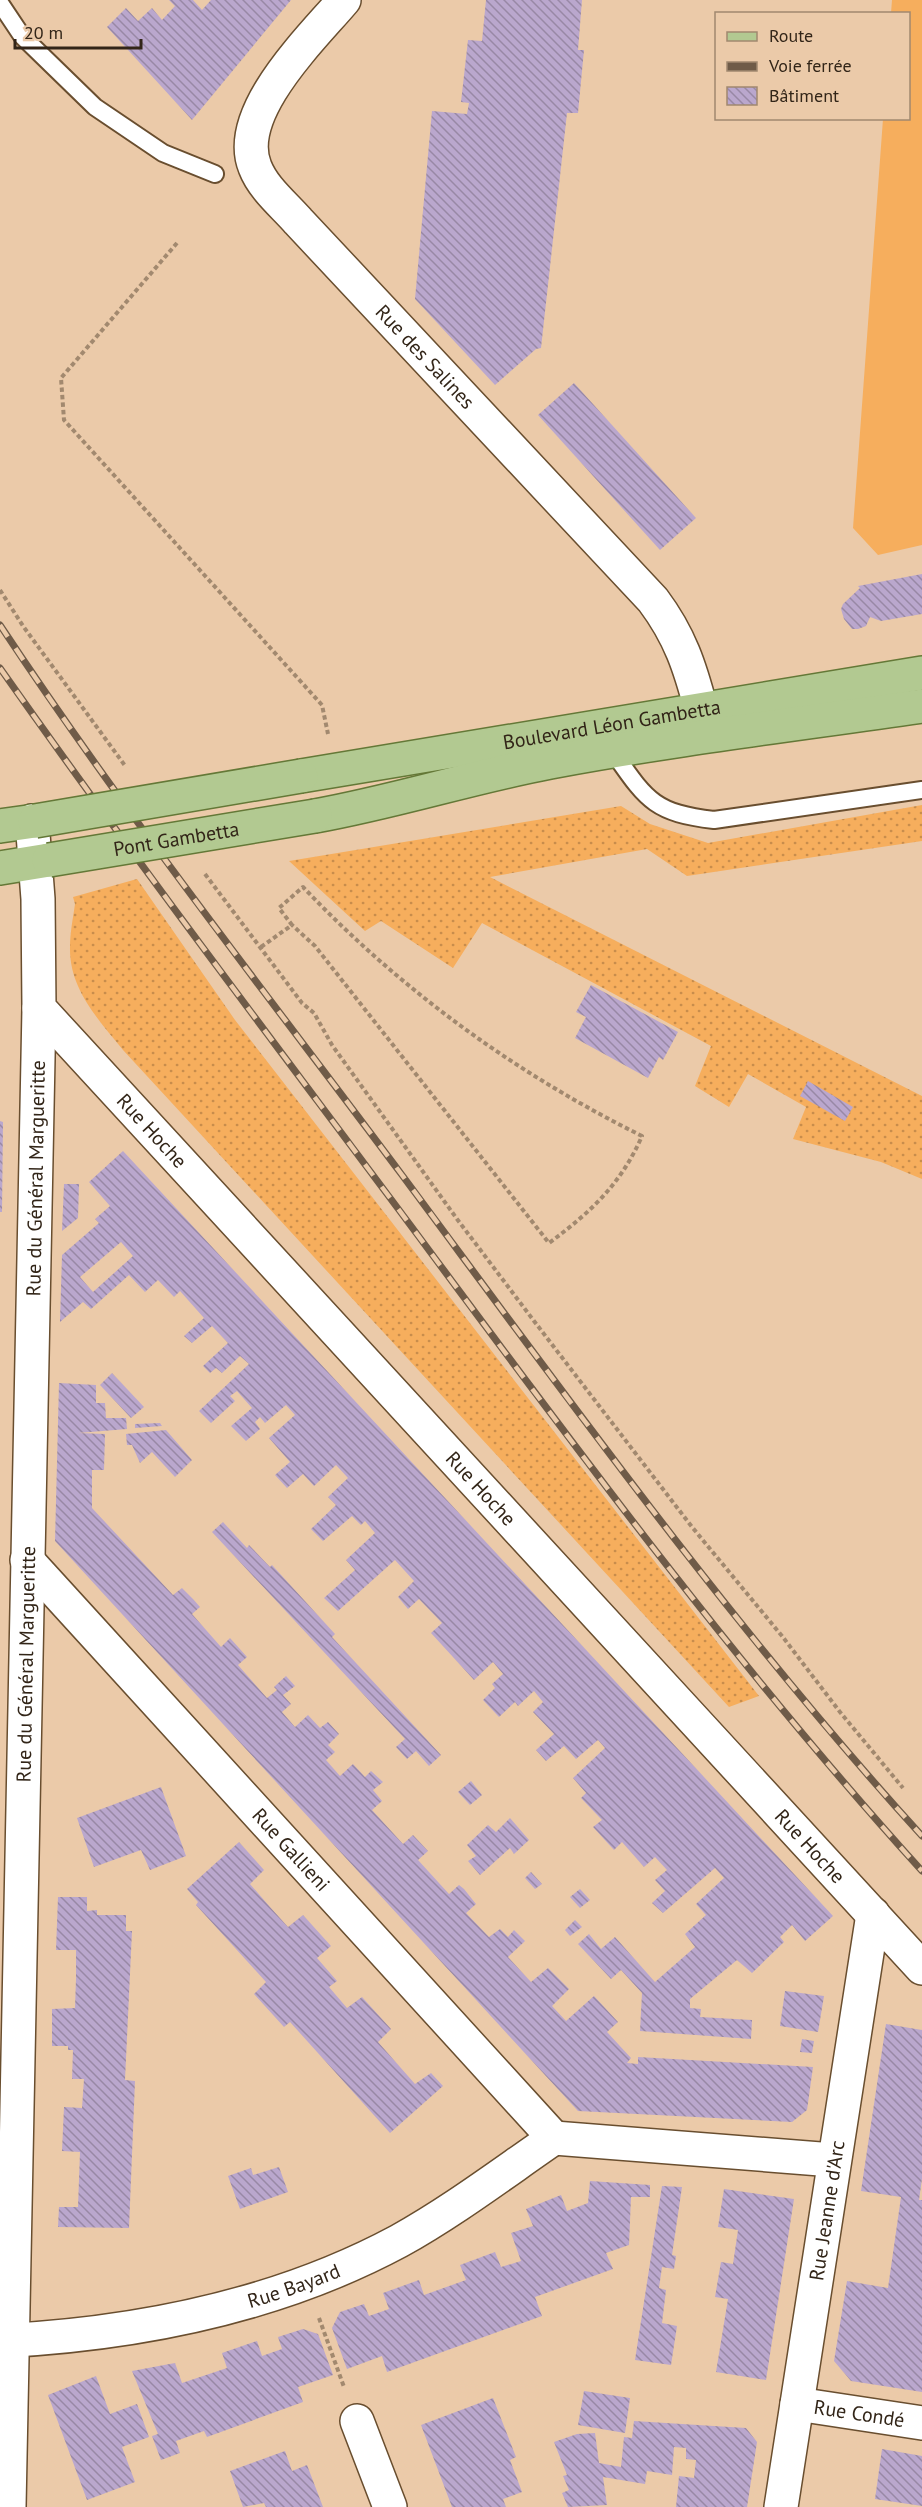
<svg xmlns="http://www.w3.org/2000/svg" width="922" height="2507" font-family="'PT Sans',sans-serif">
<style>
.grass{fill:url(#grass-dots)}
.garden{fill:#f6ae5d}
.building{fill:url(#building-back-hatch);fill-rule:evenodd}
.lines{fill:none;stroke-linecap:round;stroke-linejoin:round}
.service-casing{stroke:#694e2f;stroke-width:20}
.minor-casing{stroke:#694e2f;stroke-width:36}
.tertiary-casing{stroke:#694e2f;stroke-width:36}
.primary-casing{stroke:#647837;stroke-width:36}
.path{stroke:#a2896f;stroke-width:4;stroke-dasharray:4.5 3;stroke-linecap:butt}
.service{stroke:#fff;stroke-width:16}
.minor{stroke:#fff;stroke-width:33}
.tertiary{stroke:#fff;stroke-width:33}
.primary{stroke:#b2c991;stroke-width:33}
.rail-casing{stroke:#6f5b48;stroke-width:7}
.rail{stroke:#ebcaa9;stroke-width:4.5;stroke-dasharray:14;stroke-linecap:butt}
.primary-bridge-casing{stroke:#647837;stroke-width:36;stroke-linecap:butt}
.primary-bridge{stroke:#b2c991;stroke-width:33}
.labels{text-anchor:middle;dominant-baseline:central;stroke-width:6;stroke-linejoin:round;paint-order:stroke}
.street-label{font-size:20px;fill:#322518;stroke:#ebcaa9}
</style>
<defs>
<pattern id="grass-dots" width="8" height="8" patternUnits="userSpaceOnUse" patternTransform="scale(1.5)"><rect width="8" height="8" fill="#f6ae5d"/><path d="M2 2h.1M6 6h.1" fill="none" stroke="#c88d4c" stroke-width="1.8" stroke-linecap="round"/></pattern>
<pattern id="building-back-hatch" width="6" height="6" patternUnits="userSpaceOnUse" patternTransform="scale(1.5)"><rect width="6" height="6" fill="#baa7cd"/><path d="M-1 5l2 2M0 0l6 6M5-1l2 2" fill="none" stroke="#9888a5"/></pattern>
</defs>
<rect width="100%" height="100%" fill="#ebcaa9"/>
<g class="grass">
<polygon points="922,805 922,841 687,876 647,849 490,877 922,1096 922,1179 881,1162 793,1139 806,1107 748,1074 729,1107 695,1086 711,1046 482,923 453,968 381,921 365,931 289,861 621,806 650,824 708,843"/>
<path d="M 137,879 L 235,1020 L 759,1696 L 729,1707 L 123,1050 C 98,1019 69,989 70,947 C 70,933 73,918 75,904 L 73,897 Z"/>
</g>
<polygon class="garden" points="892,0 922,0 922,545 878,555 853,528 883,119 908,118 908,14 891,13"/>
<g class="building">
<polygon points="169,0 193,0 202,10 211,0 291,0 192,120 107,27 126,8 138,21 152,8 162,20 175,6"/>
<polygon points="486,0 582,0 578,50 584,50 578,113 567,113 541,348 536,349 495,385 415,299 432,111 467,114 469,103 461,102 468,40 482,41"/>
<polygon points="574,383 696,518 660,550 538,415"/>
<polygon points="922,574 922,614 881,621 870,617 866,626 858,629 852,629 844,619 841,609 843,604 860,588 858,586"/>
<polygon points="591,985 678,1032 663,1060 659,1057 648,1078 575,1038 586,1017 576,1012"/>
<polygon points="808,1081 853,1107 845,1121 800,1096"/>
<polygon points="0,1121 3,1122 2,1212 0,1212"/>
<path d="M 123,1151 L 833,1916 L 805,1941 L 792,1925 L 780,1937 L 784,1942 L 752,1973 L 737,1960 L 690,1999 L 690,2008 L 701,2009 L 700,2017 L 752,2020 L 751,2039 L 640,2031 L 642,1993 L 621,1970 L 611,1979 L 578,1944 L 589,1934 L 601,1949 L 615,1937 L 655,1982 L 695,1947 L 685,1934 L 706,1915 L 696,1904 L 724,1878 L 715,1868 L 663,1913 L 652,1903 L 665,1891 L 655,1880 L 667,1870 L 655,1857 L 644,1867 L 622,1842 L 614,1850 L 593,1827 L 602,1820 L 581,1798 L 586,1793 L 573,1778 L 605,1748 L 598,1740 L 576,1759 L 564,1746 L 546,1761 L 536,1750 L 554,1734 L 533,1712 L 543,1702 L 534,1691 L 518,1706 L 515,1702 L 499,1717 L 483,1700 L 495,1688 L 492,1684 L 503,1674 L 493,1662 L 474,1680 L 431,1633 L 442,1623 L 419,1599 L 408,1609 L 398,1597 L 414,1581 L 395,1560 L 338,1611 L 324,1598 L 355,1570 L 346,1560 L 375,1533 L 365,1521 L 361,1525 L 352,1516 L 323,1541 L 311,1529 L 336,1505 L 328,1497 L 348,1478 L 336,1465 L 314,1486 L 303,1474 L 287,1488 L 275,1475 L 290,1462 L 269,1438 L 295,1415 L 286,1405 L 265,1423 L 260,1417 L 255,1422 L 260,1429 L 246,1441 L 231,1426 L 252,1408 L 237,1391 L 230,1396 L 235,1401 L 211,1423 L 199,1411 L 249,1364 L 240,1356 L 222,1373 L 216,1368 L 210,1373 L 203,1366 L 228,1343 L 212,1326 L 192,1343 L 184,1336 L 204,1318 L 180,1291 L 174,1297 L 158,1280 L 145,1292 L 129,1275 L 91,1309 L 83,1302 L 60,1322 L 62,1255 L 99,1223 L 95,1219 L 110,1206 L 89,1182 ZM 121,1242 L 133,1256 L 93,1292 L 80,1277 Z"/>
<polygon points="64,1184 79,1184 78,1218 62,1231"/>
<polygon points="112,1373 144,1407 131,1418 100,1385"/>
<polygon points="59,1383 96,1385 96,1403 105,1403 106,1418 126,1418 127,1429 78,1433 105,1434 104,1470 92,1470 92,1508 173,1595 182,1588 193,1599 200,1607 192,1614 221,1647 230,1638 239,1648 247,1657 238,1665 267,1698 277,1690 274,1687 286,1676 295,1686 283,1695 291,1704 282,1712 295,1727 308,1715 320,1728 328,1722 339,1734 328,1745 335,1752 326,1760 340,1776 353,1764 365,1777 371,1771 383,1782 373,1790 382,1801 372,1810 403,1844 413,1835 428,1851 418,1860 449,1894 459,1885 464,1889 476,1904 466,1913 489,1937 500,1929 508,1937 514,1930 525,1941 508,1957 531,1982 548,1968 569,1989 552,2006 566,2021 594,1996 618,2022 607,2032 631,2058 627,2063 638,2064 638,2057 813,2067 807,2110 792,2122 578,2111 55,1541"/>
<polygon points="160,1423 162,1426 135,1428 135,1424"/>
<polygon points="166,1430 192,1460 175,1477 152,1452 140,1463 132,1445 127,1445 126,1434"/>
<polygon points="223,1522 247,1548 249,1545 270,1567 272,1565 335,1634 332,1637 441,1755 429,1766 416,1751 407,1759 396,1747 405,1739 212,1532"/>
<polygon points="471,1781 482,1795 470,1805 458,1792"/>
<polygon points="161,1787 186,1856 150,1870 141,1850 94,1867 77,1818"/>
<polygon points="510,1818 529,1840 514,1854 510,1848 480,1875 468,1861 476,1856 467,1845 488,1825 496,1832"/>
<polygon points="239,1842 264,1870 250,1884 270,1907 288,1927 303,1915 331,1946 317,1958 337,1981 329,1987 347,2008 362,1997 391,2029 378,2042 415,2084 431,2073 443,2086 390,2133 290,2022 284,2027 254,1994 266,1982 196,1905 198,1902 187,1889"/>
<polygon points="531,1872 542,1884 535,1889 525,1878"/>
<polygon points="580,1889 590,1900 580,1908 570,1897"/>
<polygon points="58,1897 87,1897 87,1911 97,1910 97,1915 126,1915 126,1931 132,1931 125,2080 135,2081 129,2228 58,2227 59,2207 78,2207 80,2152 62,2151 64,2107 82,2108 84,2079 72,2079 73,2050 68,2050 68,2046 52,2046 52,2009 75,2008 76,1979 76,1950 56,1950"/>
<polygon points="575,1920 582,1927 570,1936 565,1930"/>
<polygon points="785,1991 824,1996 818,2032 780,2026"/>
<polygon points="886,2024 922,2030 922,2179 919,2200 922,2200 922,2392 851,2381 834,2361 847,2281 888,2288 901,2197 861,2191"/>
<polygon points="802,2039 814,2041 812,2053 800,2052"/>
<polygon points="279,2167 288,2192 240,2209 228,2176 251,2168 253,2175"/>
<polygon points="590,2181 650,2185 650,2197 631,2197 629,2245 606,2253 613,2269 535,2297 542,2316 387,2372 382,2356 347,2369 332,2328 340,2312 364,2304 369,2316 389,2309 383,2293 419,2280 424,2295 466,2280 460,2265 495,2252 501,2267 521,2261 511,2233 533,2226 526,2209 561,2195 567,2211 588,2203"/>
<polygon points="662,2186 682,2187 672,2255 676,2256 674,2269 662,2267 659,2288 666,2290 662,2323 677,2326 671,2365 635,2360"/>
<polygon points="724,2189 794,2199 766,2380 716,2372 728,2299 715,2297 721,2262 733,2264 738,2230 718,2227"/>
<polygon points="303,2329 318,2334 333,2375 298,2387 303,2402 207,2437 204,2431 176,2441 180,2453 161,2460 152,2436 158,2434 132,2371 175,2363 182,2383 227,2368 222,2353 257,2341 262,2356 282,2349 278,2337"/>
<polygon points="96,2376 110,2414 137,2404 149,2437 122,2447 135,2482 87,2500 48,2395"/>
<polygon points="584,2391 630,2398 625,2433 578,2425"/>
<polygon points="493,2398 516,2457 510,2460 522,2492 503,2499 506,2507 452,2507 421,2425"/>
<polygon points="634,2421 746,2428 757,2442 747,2507 676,2507 679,2476 694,2478 696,2460 686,2459 686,2448 674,2447 672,2475 647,2471 645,2484 603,2477 607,2505 568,2507 562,2493 569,2490 563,2476 567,2475 554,2442 577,2434 595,2433 599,2463 621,2467 624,2437 632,2438"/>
<polygon points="882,2449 922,2456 922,2506 875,2499"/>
<polygon points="285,2451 292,2471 307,2465 323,2507 266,2507 264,2503 243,2507 230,2471"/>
</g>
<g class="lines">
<g class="service-casing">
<g id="service">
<polyline points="0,3 22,36 95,107 163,153 215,174"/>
<path d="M 613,752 C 646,799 653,813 714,820 L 922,790"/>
</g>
</g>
<g class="minor-casing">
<g id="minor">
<path id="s1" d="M 344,0 C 312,38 233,113 255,167 C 263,188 283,204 298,221 L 653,600 C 680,636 690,667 701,709"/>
<path id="s2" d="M 27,1560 L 554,2138"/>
<polyline points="554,2138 833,2160"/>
<path id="s3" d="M 0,2341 C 136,2334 278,2306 399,2241 C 453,2211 503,2173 554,2138"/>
<path id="s4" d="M 797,2404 L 922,2423"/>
<polyline points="357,2421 390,2507"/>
<path id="s5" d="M 9,2507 L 39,1008"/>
<path id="s6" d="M 781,2507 L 873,1914"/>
</g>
</g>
<g class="tertiary-casing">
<g id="tertiary">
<path id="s7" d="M 32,821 L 38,899 L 39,1008 L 922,1968"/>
</g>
</g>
<g class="primary-casing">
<g id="primary">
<path id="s8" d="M 301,776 L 922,673"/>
<path d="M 315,816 C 394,802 471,777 550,762 C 673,739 798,724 922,706"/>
<polyline points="0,826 35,821"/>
<polyline points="0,868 49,860"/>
</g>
</g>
<g class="path">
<polyline points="177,243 61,378 64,420 322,705 328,734"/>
<polyline points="0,590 23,626 126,767"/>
<polyline points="205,874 302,1003 314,1013 332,1045 457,1219 534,1321 692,1527 782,1636 840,1712 903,1788"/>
<path d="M 261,947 L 292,925 L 279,908 L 303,887 C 401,990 515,1073 642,1136 C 621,1184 591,1212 549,1243 L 315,946 L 292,925"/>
<polyline points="319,2318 344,2387"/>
</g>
<use href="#service" class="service"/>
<use href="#minor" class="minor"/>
<use href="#tertiary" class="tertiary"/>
<use href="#primary" class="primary"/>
<g class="rail-casing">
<g id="rail">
<path d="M 0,625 C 125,814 266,993 402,1175 C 569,1400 733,1628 922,1836"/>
<path d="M 0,668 C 133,857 273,1041 411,1226 C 575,1447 738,1668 922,1871"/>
</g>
</g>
<use href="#rail" class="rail"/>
<g class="primary-bridge-casing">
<g id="primary-bridge">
<polyline points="35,821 301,776"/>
<path id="s9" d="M 49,860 L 315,816"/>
</g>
</g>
<use href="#primary-bridge" class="primary-bridge"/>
</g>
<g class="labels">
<g class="street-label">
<text stroke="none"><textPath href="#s1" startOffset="453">Rue des Salines</textPath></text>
<text stroke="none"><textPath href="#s8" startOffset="315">Boulevard Léon Gambetta</textPath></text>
<text stroke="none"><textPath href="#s9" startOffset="129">Pont Gambetta</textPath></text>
<text stroke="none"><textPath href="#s7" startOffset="354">Rue Hoche</textPath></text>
<text stroke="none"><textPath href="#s5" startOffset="1329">Rue du Général Margueritte</textPath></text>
<text stroke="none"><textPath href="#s7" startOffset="840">Rue Hoche</textPath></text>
<text stroke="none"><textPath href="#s5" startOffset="843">Rue du Général Margueritte</textPath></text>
<text stroke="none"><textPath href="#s7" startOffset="1326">Rue Hoche</textPath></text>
<text stroke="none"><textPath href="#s2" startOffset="392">Rue Gallieni</textPath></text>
<text stroke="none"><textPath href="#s6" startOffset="300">Rue Jeanne d'Arc</textPath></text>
<text stroke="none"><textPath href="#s3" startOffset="300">Rue Bayard</textPath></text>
<text stroke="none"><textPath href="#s4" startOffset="63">Rue Condé</textPath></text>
</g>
</g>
<rect x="715" y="12" width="195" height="108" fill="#ebcaa9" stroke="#a1886f" stroke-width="1.5"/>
<rect x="727" y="32" width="30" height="9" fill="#b2c991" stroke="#a1886f" stroke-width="1.5"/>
<text x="769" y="42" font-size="18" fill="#322518">Route</text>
<rect x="727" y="62" width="30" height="9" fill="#6f5b48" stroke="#a1886f" stroke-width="1.5"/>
<text x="769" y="72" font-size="18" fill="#322518">Voie ferrée</text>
<rect x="727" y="87" width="30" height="18" fill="url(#building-back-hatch)" stroke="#a1886f" stroke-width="1.5"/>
<text x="769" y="102" font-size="18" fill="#322518">Bâtiment</text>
<path d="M15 39v9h126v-9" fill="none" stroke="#322518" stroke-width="3"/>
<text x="24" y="39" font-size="18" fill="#322518" stroke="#ebcaa9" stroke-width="4.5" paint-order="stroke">20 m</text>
</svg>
